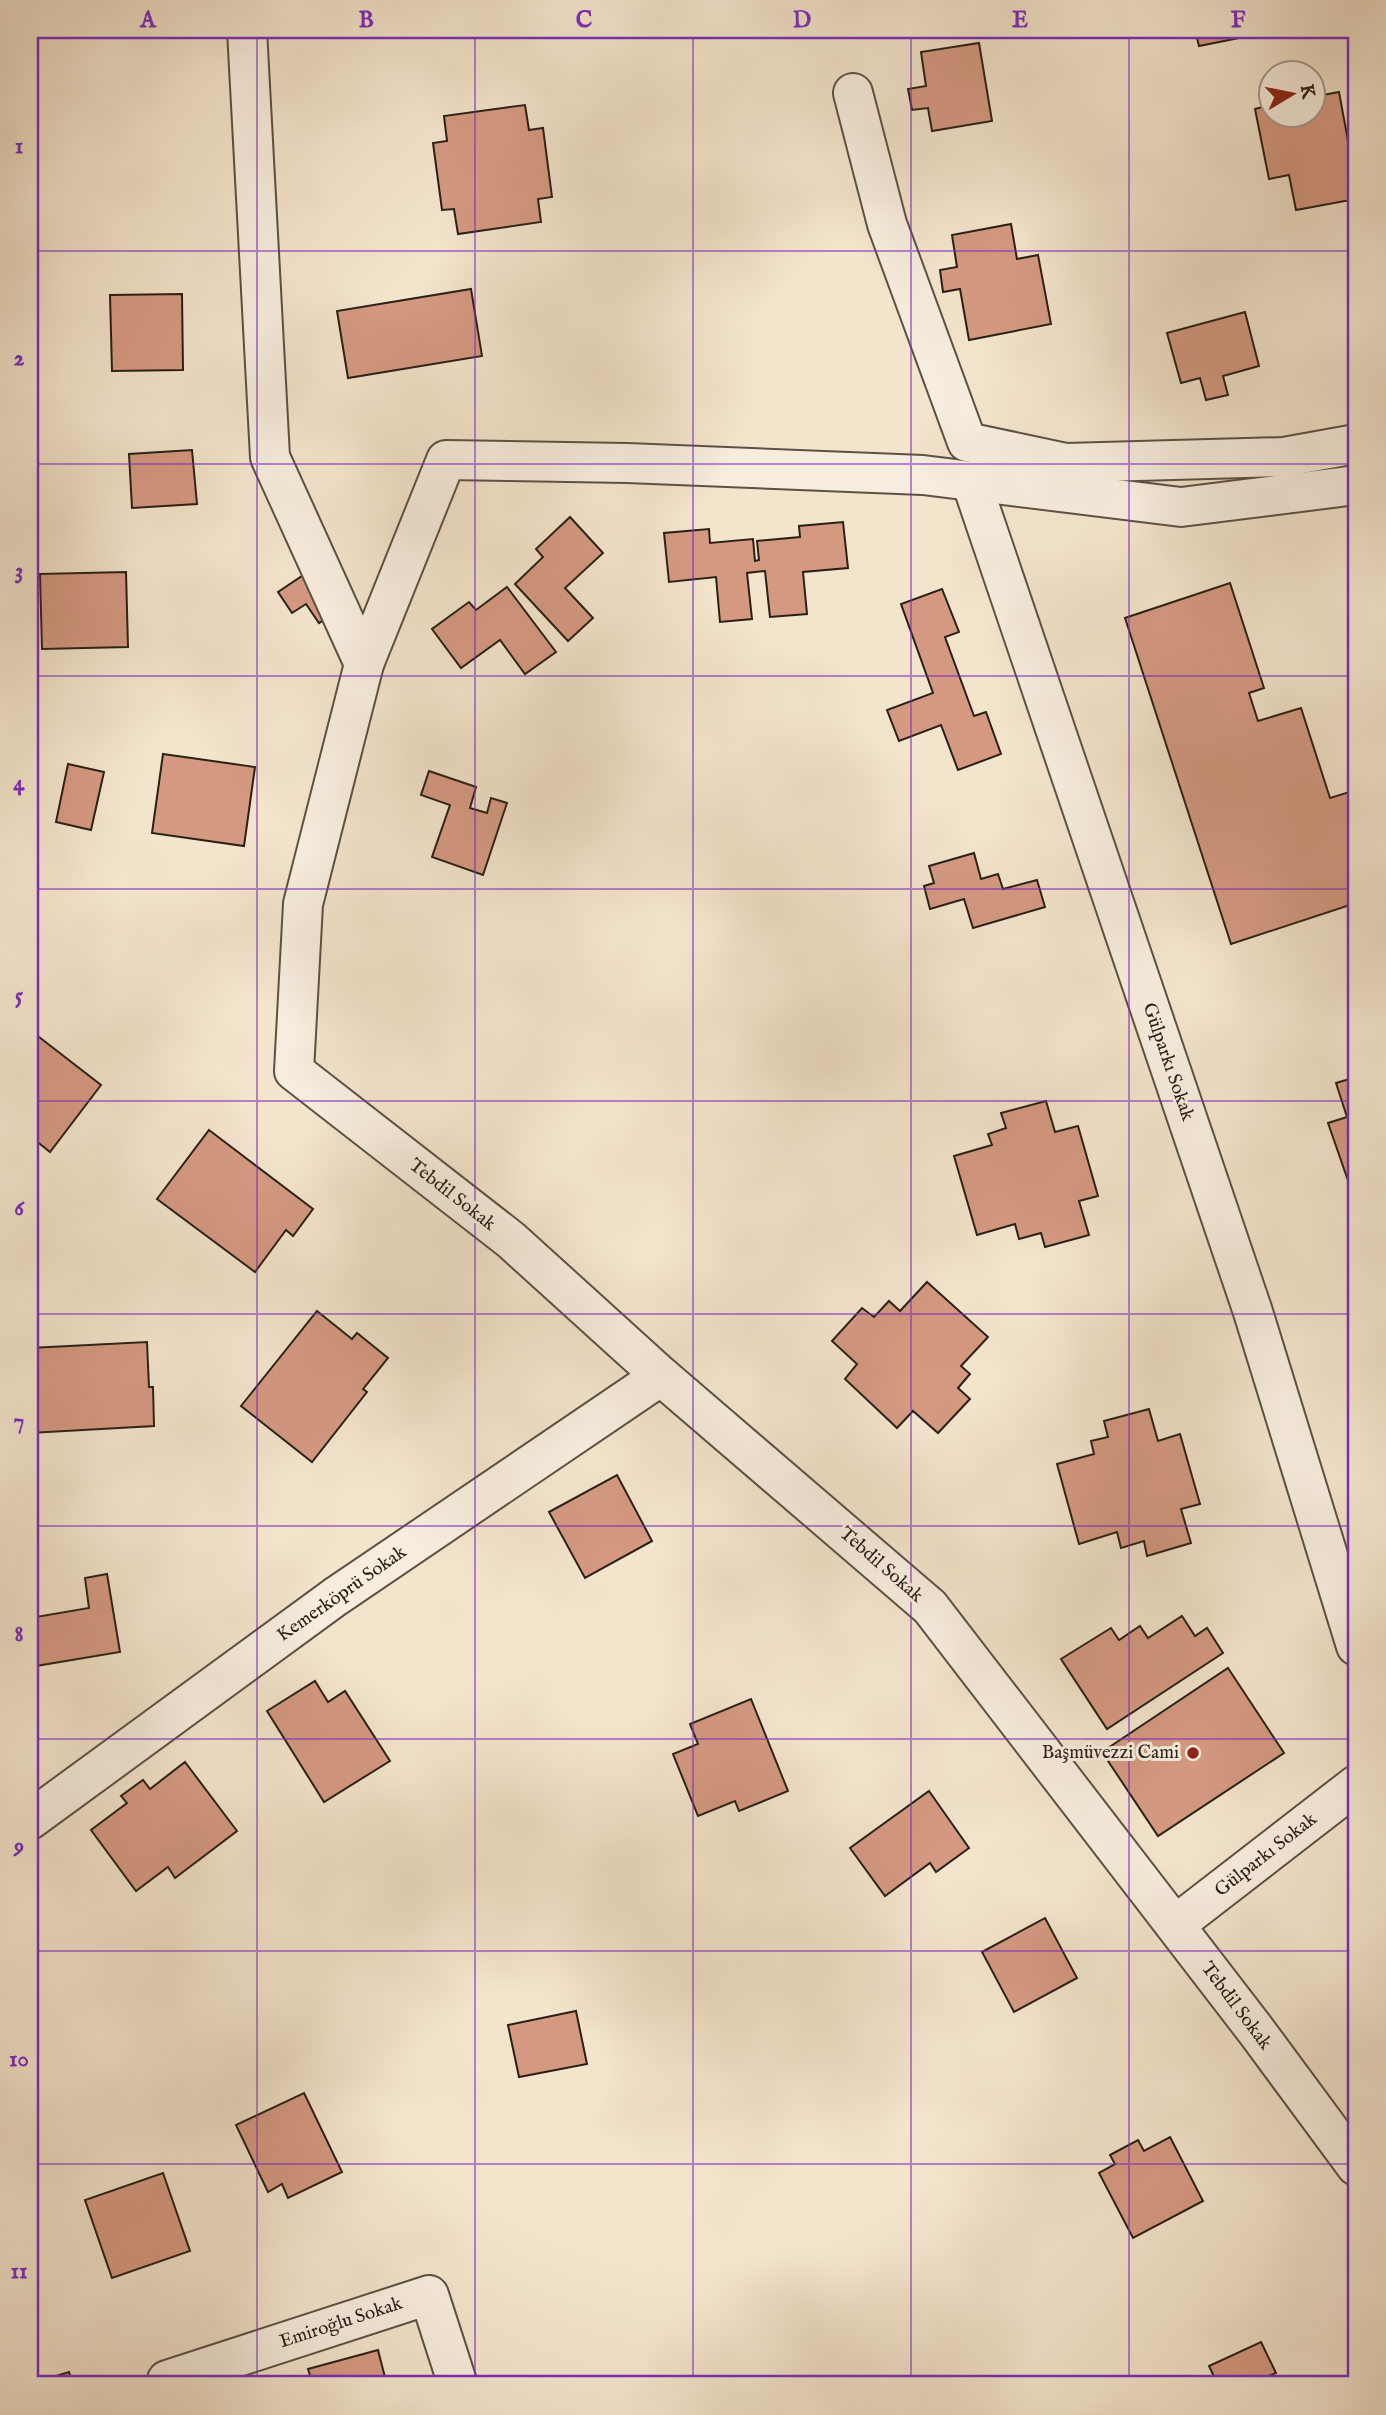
<svg xmlns="http://www.w3.org/2000/svg" width="1386" height="2415" font-family="'IM FELL English',serif">
<style>
.building{fill:#d59982;stroke:#292016;stroke-width:2}
.lines{fill:none;stroke-linecap:round;stroke-linejoin:round}
.minor-casing{stroke:#5c5144;stroke-width:42}
.minor{stroke:#f7edde;stroke-width:38}
.grid{fill:none;stroke:#7b2cbf;stroke-width:2;stroke-opacity:0.55}
.poi-dot{fill:#8f2418;stroke:#f7edde;stroke-width:2.5}
.labels{text-anchor:middle;dominant-baseline:central;stroke-width:6;stroke-linejoin:round;paint-order:stroke}
.street-label{font-size:19px;fill:#292016;stroke:#f7edde}
.poi-label{font-size:19px;fill:#292016;stroke:#f7edde;text-anchor:end}
.neatline{fill:none;stroke:#7b2cbf;stroke-width:2.5}
.grid-label{font-size:23px;text-anchor:middle;font-weight:bold;fill:#7b2cbf}
</style>
<rect width="100%" height="100%" fill="#f3e4cc"/>
<filter id="stains"><feTurbulence type="fractalNoise" baseFrequency=".00286" numOctaves="4"/><feColorMatrix values="0 0 0 0 .2 0 0 0 0 .09 0 0 0 0 .02 0 0 0 .5 -.17"/></filter>
<radialGradient id="worn" r=".72"><stop offset=".6" stop-color="#630" stop-opacity="0"/><stop offset="1" stop-color="#630" stop-opacity=".3"/></radialGradient>
<g class="building">
<polygon points="1195,30 1258,30 1259,34 1199,46"/>
<polygon points="979,43 992,121 932,131 928,108 912,110 908,89 926,86 921,52"/>
<polygon points="1339,92 1348,141 1356,140 1356,164 1349,165 1356,199 1296,210 1289,175 1269,179 1255,109 1270,105 1270,116 1312,116 1312,97"/>
<polygon points="525,105 529,130 543,128 552,197 538,199 541,222 458,234 454,209 442,210 433,143 447,141 444,116"/>
<polygon points="1011,224 1017,259 1038,255 1051,324 969,340 960,289 943,292 940,270 957,267 952,235"/>
<polygon points="471,289 482,356 348,378 337,311"/>
<polygon points="182,294 183,370 112,371 110,295"/>
<polygon points="1245,312 1259,366 1223,376 1228,395 1206,400 1200,378 1181,383 1167,333"/>
<polygon points="192,450 197,504 132,508 129,454"/>
<polygon points="570,517 603,553 565,588 593,618 568,641 515,584 543,557 536,549"/>
<polygon points="843,522 848,568 803,572 807,614 770,617 765,571 747,573 752,619 720,622 716,577 669,582 664,533 709,529 710,543 753,539 755,561 759,560 757,541 800,537 799,526"/>
<polygon points="126,572 128,647 42,649 40,574"/>
<polygon points="308,572 335,612 319,623 306,604 292,613 278,592"/>
<polygon points="1230,583 1264,688 1249,693 1258,721 1301,708 1330,798 1356,790 1356,903 1231,944 1125,618"/>
<polygon points="507,587 556,652 525,674 500,640 461,668 432,629 469,602 476,610"/>
<polygon points="942,589 959,632 945,637 974,716 986,712 1001,754 958,770 941,725 899,741 887,710 933,693 901,604"/>
<polygon points="163,754 255,767 244,846 152,833"/>
<polygon points="68,764 104,772 91,830 56,822"/>
<polygon points="429,771 476,787 470,808 487,813 491,798 507,803 483,875 432,857 450,805 421,795"/>
<polygon points="974,853 981,879 998,874 1003,889 1037,880 1045,907 973,928 964,899 930,909 924,886 934,883 929,866"/>
<polygon points="30,1030 101,1085 50,1152 30,1136"/>
<polygon points="1356,1077 1356,1191 1352,1192 1328,1123 1347,1117 1336,1083"/>
<polygon points="1046,1101 1055,1132 1078,1126 1098,1196 1079,1201 1089,1235 1045,1247 1041,1233 1019,1239 1015,1224 977,1235 954,1156 992,1145 988,1134 1006,1128 1001,1113"/>
<polygon points="209,1130 313,1209 293,1236 286,1230 255,1272 157,1199"/>
<polygon points="927,1282 988,1337 961,1366 970,1374 958,1388 970,1399 938,1433 913,1411 897,1428 845,1379 857,1364 832,1341 862,1308 874,1317 889,1301 900,1311"/>
<polygon points="317,1311 352,1339 357,1333 388,1358 363,1389 367,1392 312,1462 241,1406"/>
<polygon points="147,1342 149,1387 153,1387 154,1426 30,1433 30,1348"/>
<polygon points="1149,1409 1158,1441 1180,1434 1200,1504 1181,1509 1191,1543 1147,1556 1144,1541 1121,1548 1117,1532 1079,1544 1057,1464 1094,1454 1091,1441 1108,1437 1104,1421"/>
<polygon points="617,1475 652,1541 585,1578 549,1512"/>
<polygon points="107,1574 120,1652 30,1667 30,1618 89,1608 85,1578"/>
<polygon points="1182,1616 1195,1636 1207,1628 1223,1653 1107,1729 1061,1659 1111,1628 1119,1640 1140,1626 1148,1638"/>
<polygon points="1228,1668 1284,1753 1158,1836 1102,1752"/>
<polygon points="315,1681 328,1702 345,1691 390,1761 324,1802 267,1711"/>
<polygon points="751,1699 788,1791 739,1811 735,1801 698,1816 673,1754 698,1744 690,1724"/>
<polygon points="185,1762 237,1831 175,1878 168,1867 136,1891 91,1830 127,1803 121,1796 143,1780 150,1789"/>
<polygon points="929,1791 969,1848 936,1872 930,1863 885,1896 850,1848"/>
<polygon points="1045,1918 1077,1978 1014,2012 982,1952"/>
<polygon points="576,2011 587,2064 519,2077 508,2025"/>
<polygon points="304,2093 342,2172 288,2198 282,2184 268,2192 236,2125"/>
<polygon points="1170,2137 1203,2201 1133,2238 1099,2173 1115,2164 1110,2155 1138,2140 1144,2151"/>
<polygon points="163,2173 190,2251 112,2278 85,2200"/>
<polygon points="1261,2342 1276,2373 1264,2378 1268,2385 1218,2385 1209,2366"/>
<polygon points="378,2350 387,2385 313,2385 308,2369"/>
<polygon points="69,2372 73,2385 30,2385 30,2384"/>
<polygon points="1313,2377 1317,2385 1296,2385"/>
</g>
<g class="lines">
<g class="minor-casing">
<g id="minor">
<polyline points="247,30 270,457 364,664 303,904 294,1071 511,1240 661,1376 930,1607 1257,2032 1356,2166"/>
<polyline points="853,93 887,224 967,442 1066,463 1284,457 1356,444"/>
<polyline points="971,481 1253,1312 1356,1646"/>
<polyline points="364,664 446,460 627,463 923,475 1181,507 1356,485"/>
<polyline points="30,1820 335,1597 661,1376"/>
<polyline points="1175,1925 1356,1785"/>
<polyline points="167,2385 167,2380 429,2295 458,2385"/>
</g>
</g>
<use href="#minor" class="minor"/>
</g>
<path class="grid" d="M 257,30 L 257,2385M 475,30 L 475,2385M 693,30 L 693,2385M 911,30 L 911,2385M 1129,30 L 1129,2385M 30,251 L 1356,251M 30,464 L 1356,464M 30,676 L 1356,676M 30,889 L 1356,889M 30,1101 L 1356,1101M 30,1314 L 1356,1314M 30,1526 L 1356,1526M 30,1739 L 1356,1739M 30,1951 L 1356,1951M 30,2164 L 1356,2164"/>
<circle class="poi-dot" cx="1193" cy="1753" r="7"/>
<g class="labels">
<g class="street-label">
<text transform="translate(1168 1062) rotate(71)">Gülparkı Sokak</text>
<text transform="translate(452 1195) rotate(38)">Tebdil Sokak</text>
<text transform="translate(881 1565) rotate(41)">Tebdil Sokak</text>
<text transform="translate(342 1594) rotate(-35)">Kemerköprü Sokak</text>
<text transform="translate(1266 1855) rotate(-38)">Gülparkı Sokak</text>
<text transform="translate(1236 2006) rotate(53)">Tebdil Sokak</text>
<text transform="translate(341 2323) rotate(-18)">Emiroğlu Sokak</text>
</g>
<g class="poi-label">
<text x="1179" y="1753">Başmüvezzi Cami</text>
</g>
</g>
<rect width="1386" height="2415" fill="none" stroke="#f3e4cc" stroke-width="77"/>
<g transform="translate(1292 94) rotate(80)"><circle r="33" fill="#f7edde" stroke="#a59b8e" stroke-width="2"/>
<path d="M0-5L12 26L0 18L-12 26Z" fill="#8f2418"/>
<text y="-10" font-size="19" font-weight="bold" text-anchor="middle" fill="#292016">K</text>
</g>
<rect x="38" y="38" width="1310" height="2338" class="neatline"/>
<g class="grid-label">
<text x="148" y="27">A</text>
<text x="366" y="27">B</text>
<text x="584" y="27">C</text>
<text x="802" y="27">D</text>
<text x="1020" y="27">E</text>
<text x="1238" y="27">F</text>
<text x="19" y="153">1</text>
<text x="19" y="365">2</text>
<text x="19" y="578">3</text>
<text x="19" y="790">4</text>
<text x="19" y="1003">5</text>
<text x="19" y="1215">6</text>
<text x="19" y="1428">7</text>
<text x="19" y="1641">8</text>
<text x="19" y="1853">9</text>
<text x="19" y="2066">10</text>
<text x="19" y="2278">11</text>
</g>
<rect width="100%" height="100%" filter="url(#stains)"/>
<rect width="100%" height="100%" fill="url(#worn)"/>
</svg>
